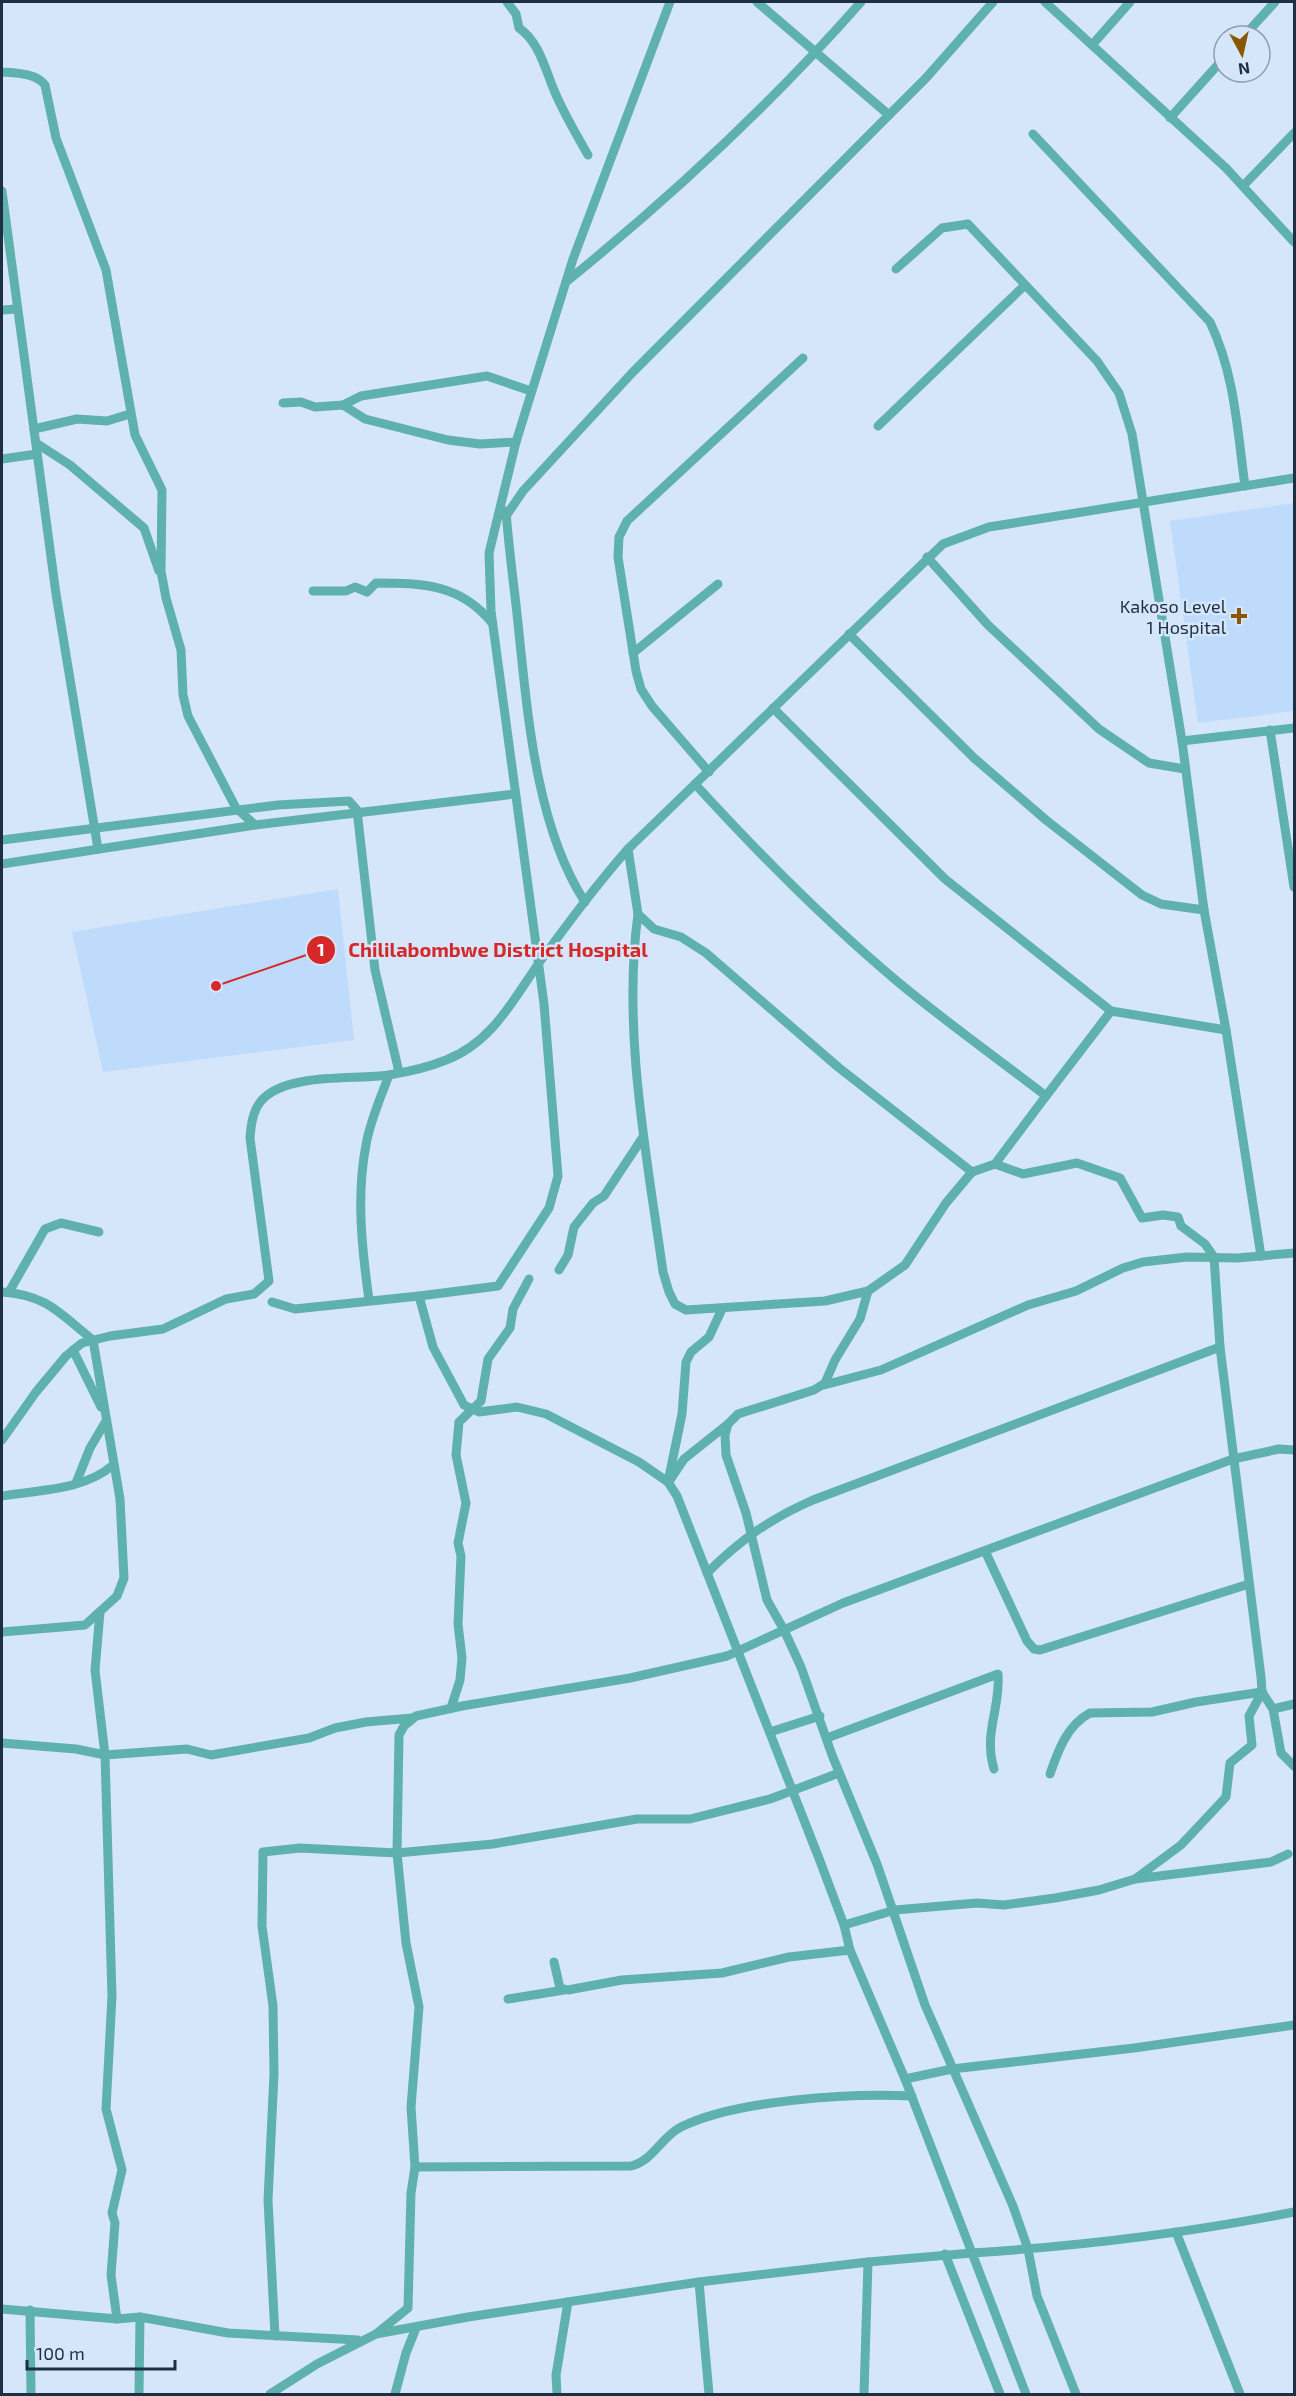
<svg xmlns="http://www.w3.org/2000/svg" width="1296" height="2396" font-family="'Exo 2',sans-serif">
<style>
.built{fill:#bfdbfc}
.lines{fill:none;stroke-linecap:round;stroke-linejoin:round}
.street{stroke:#5fb1ae;stroke-width:9}
.poi-dot{fill:#885700;stroke:#d5e6fa;stroke-width:2}
.labels{text-anchor:middle;dominant-baseline:central;stroke-width:5;stroke-linejoin:round;paint-order:stroke}
.poi-label{font-size:18px;fill:#1f2f42;stroke:#d5e6fa;text-anchor:end}
.leader{fill:none;stroke:#d62828;stroke-width:2}
.callout-dot{fill:#d62828;stroke:#d5e6fa;stroke-width:2}
.mark-label{font-size:18px;text-anchor:middle;font-weight:bold;fill:#fff}
.callout-label{font-size:20px;text-anchor:middle;font-weight:bold;fill:#d62828;stroke:#d5e6fa;stroke-width:5;stroke-linejoin:round;paint-order:stroke}
</style>
<rect width="100%" height="100%" fill="#d5e6fa"/>
<g class="built">
<polygon points="1294,503 1294,711 1198,723 1170,521"/>
<polygon points="338,889 354,1040 103,1072 72,932"/>
</g>
<g class="lines">
<g class="street">
<path d="M 507,2 L 516,14 L 519,28 C 541,43 546,74 557,97 C 566,117 577,136 588,155"/>
<polyline points="757,2 889,115 926,78 993,2"/>
<polyline points="1045,2 1226,168 1294,242"/>
<polyline points="1244,36 1275,2"/>
<polyline points="1092,45 1130,2"/>
<path d="M 2,72 C 15,73 36,73 45,85 L 56,138 L 106,270 L 135,435 L 162,490 L 161,571 L 166,598 L 181,650 L 183,695 L 188,716 L 236,808 L 255,825"/>
<polyline points="1170,118 1224,58"/>
<path d="M 1033,134 L 1210,322 C 1235,375 1237,428 1245,486"/>
<polyline points="1244,185 1294,133"/>
<polyline points="2,191 56,594 98,849"/>
<polyline points="896,269 942,228 968,224 1097,361 1119,393 1132,434 1182,741 1204,910 1226,1030 1261,1256"/>
<path d="M 566,282 C 671,197 772,103 861,2"/>
<polyline points="2,310 17,309"/>
<polyline points="283,403 301,402 315,407 343,405 365,419 448,440 480,444 516,442"/>
<polyline points="343,405 361,396 487,376 531,391"/>
<polyline points="878,426 1025,285"/>
<polyline points="34,429 77,419 107,421 130,414"/>
<polyline points="36,443 70,465 144,528 159,571"/>
<polyline points="2,459 37,454"/>
<path d="M 506,511 C 509,552 515,592 519,633 C 528,719 537,828 585,902"/>
<polyline points="506,516 523,491 632,373 889,115"/>
<polyline points="927,557 988,625 1099,729 1149,763 1185,769"/>
<path d="M 313,591 L 346,591 L 355,587 L 367,592 L 376,583 C 422,583 461,584 492,623"/>
<polyline points="849,634 974,758 1046,820 1142,895 1161,904 1204,910"/>
<polyline points="633,653 718,584"/>
<polyline points="773,708 945,879 1111,1011"/>
<polyline points="1270,730 1294,887"/>
<polyline points="1182,741 1294,728"/>
<polyline points="709,772 652,706 641,689 636,671 618,557 619,537 627,521 803,358"/>
<path d="M 695,784 C 759,854 825,921 898,982 C 946,1022 997,1058 1046,1096 L 1111,1011 L 1226,1030"/>
<polyline points="2,840 278,805 349,801 357,810 375,970 399,1072"/>
<polyline points="628,849 638,914 654,929 681,937 706,953 838,1067 972,1172 995,1164 1046,1096"/>
<polyline points="2,864 255,825 515,794"/>
<path d="M 638,914 C 622,1031 647,1157 663,1272 L 669,1292 L 675,1304 L 686,1310 L 825,1301 L 868,1291 L 905,1265 L 946,1203 L 972,1172"/>
<polyline points="559,1270 568,1255 574,1227 593,1203 604,1196 643,1137"/>
<polyline points="868,1291 860,1319 835,1360 825,1383 814,1390 738,1414 728,1424 725,1435 726,1455 746,1513 767,1600 784,1630 801,1667 832,1755 877,1864 925,2005 1013,2206 1028,2249 1037,2296 1076,2394"/>
<path d="M 2,1292 C 47,1295 59,1313 93,1340 L 120,1499 L 124,1578 L 117,1596 L 85,1625 L 2,1632"/>
<polyline points="9,1292 45,1229 61,1223 99,1232"/>
<polyline points="419,1296 498,1286 549,1208 558,1176 544,1004 491,611 489,553 516,442 573,259 670,2"/>
<path d="M 369,1300 C 362,1249 356,1196 366,1145 C 370,1121 381,1097 389,1075"/>
<path d="M 272,1302 L 295,1309 L 419,1296 L 433,1347 L 464,1405 L 479,1412 L 517,1407 L 546,1414 L 639,1462 L 668,1482 L 677,1496 L 820,1861 L 844,1925 L 850,1950 L 905,2079 L 972,2253 C 1081,2246 1188,2233 1294,2212"/>
<polyline points="73,1350 101,1407"/>
<polyline points="824,1385 881,1370 1028,1305 1076,1291 1123,1268 1143,1262 1187,1257 1237,1258 1294,1253"/>
<path d="M 2,1440 L 36,1392 L 66,1356 L 82,1343 L 110,1336 L 163,1329 L 226,1299 L 254,1294 L 269,1281 L 250,1138 C 251,1124 253,1107 265,1097 C 292,1073 354,1080 389,1075 C 407,1072 429,1067 446,1060 C 493,1042 514,998 541,960 C 569,922 597,884 628,849 L 943,544 L 989,527 L 1294,478"/>
<polyline points="670,1480 684,1459 728,1424"/>
<polyline points="668,1482 682,1414 686,1362 691,1352 709,1337 722,1309"/>
<polyline points="76,1483 90,1448 106,1421"/>
<path d="M 2,1496 C 38,1490 85,1490 113,1465"/>
<polyline points="986,1553 1027,1641 1034,1649 1040,1650 1249,1584"/>
<path d="M 707,1573 C 741,1539 770,1519 813,1500 L 1220,1347"/>
<polyline points="100,1612 95,1670 105,1755 187,1749 211,1755 309,1738 335,1728 366,1722 412,1718"/>
<polyline points="1262,1692 1273,1709 1281,1753 1294,1766"/>
<polyline points="451,1708 460,1680 462,1658 458,1624 461,1556 458,1543 466,1503 456,1455 459,1422 481,1401 488,1359 510,1328 513,1309 529,1279"/>
<polyline points="1273,1709 1294,1704"/>
<polyline points="770,1732 820,1716"/>
<path d="M 827,1738 L 998,1674 C 1001,1707 983,1733 994,1769"/>
<polyline points="2,1743 76,1749 105,1755 112,1996 106,2109 122,2170 112,2213 115,2223 111,2275 117,2319"/>
<path d="M 1050,1774 C 1058,1751 1067,1725 1090,1713 L 1152,1712 L 1196,1702 L 1262,1692"/>
<polyline points="1135,1879 1271,1862 1288,1854"/>
<polyline points="844,1925 895,1910 977,1903 1004,1905 1055,1898 1099,1890 1135,1879 1181,1845 1226,1797 1230,1763 1252,1745 1249,1716 1262,1692 1261,1677 1220,1347 1214,1257 1205,1244 1181,1226 1178,1217 1163,1215 1142,1218 1120,1178 1077,1163 1023,1174 995,1164"/>
<polyline points="554,1962 560,1988 568,1990 622,1980 722,1973 789,1957 850,1950"/>
<polyline points="508,1999 564,1990"/>
<polyline points="905,2079 952,2069 1134,2048 1294,2025"/>
<path d="M 415,2167 L 631,2166 C 654,2160 661,2137 681,2127 C 735,2100 850,2093 912,2096"/>
<polyline points="1176,2232 1240,2394"/>
<polyline points="945,2254 1000,2394"/>
<polyline points="699,2282 709,2394"/>
<polyline points="2,2309 117,2319 140,2317 228,2333 358,2340"/>
<polyline points="30,2310 31,2394"/>
<polyline points="376,2334 408,2308 411,2193 415,2167 411,2107 419,2007 406,1943 397,1853 399,1735 404,1726 416,1716 462,1706 630,1678 727,1656 843,1603 1233,1459 1279,1449 1294,1450"/>
<polyline points="275,2336 268,2200 274,2074 273,2006 262,1926 263,1852 300,1848 397,1853 493,1844 637,1819 690,1819 770,1799 839,1773"/>
<polyline points="139,2394 140,2317"/>
<polyline points="270,2394 317,2364 376,2334 468,2317 699,2282 868,2262 972,2253 1026,2394"/>
<polyline points="395,2394 406,2353 416,2328"/>
<polyline points="557,2394 556,2375 568,2302"/>
<polyline points="864,2394 868,2262"/>
</g>
</g>
<path class="poi-dot" d="M1236 607h6v6h6v6h-6v6h-6v-6h-6v-6h6z"/>
<g class="labels">
<g class="poi-label">
<text x="1226" y="606">Kakoso Level<tspan x="1226" dy="21">1 Hospital</tspan></text>
</g>
</g>
<path class="leader" d="M216 986L321 950"/>
<g class="callout-dot">
<circle cx="216" cy="986" r="6"/>
<circle cx="321" cy="950" r="15"/>
</g>
<g class="mark-label">
<text x="321" y="956">1</text>
</g>
<g class="callout-label">
<text x="498" y="957">Chililabombwe District Hospital</text>
</g>
<rect width="1296" height="2396" fill="none" stroke="#1f2f42" stroke-width="6"/>
<g transform="translate(1242 54) rotate(172)"><circle r="28" fill="#d5e6fa" stroke="#8c9db0" stroke-width="1.5"/>
<path d="M0-4.5L10 22L0 15L-10 22Z" fill="#885700"/>
<text y="-9" font-size="16" font-weight="bold" text-anchor="middle" fill="#1f2f42">N</text>
</g>
<path d="M27 2360v9h148v-9" fill="none" stroke="#1f2f42" stroke-width="3"/>
<text x="36" y="2360" font-size="18" fill="#1f2f42" stroke="#d5e6fa" stroke-width="4.5" paint-order="stroke">100 m</text>
</svg>
